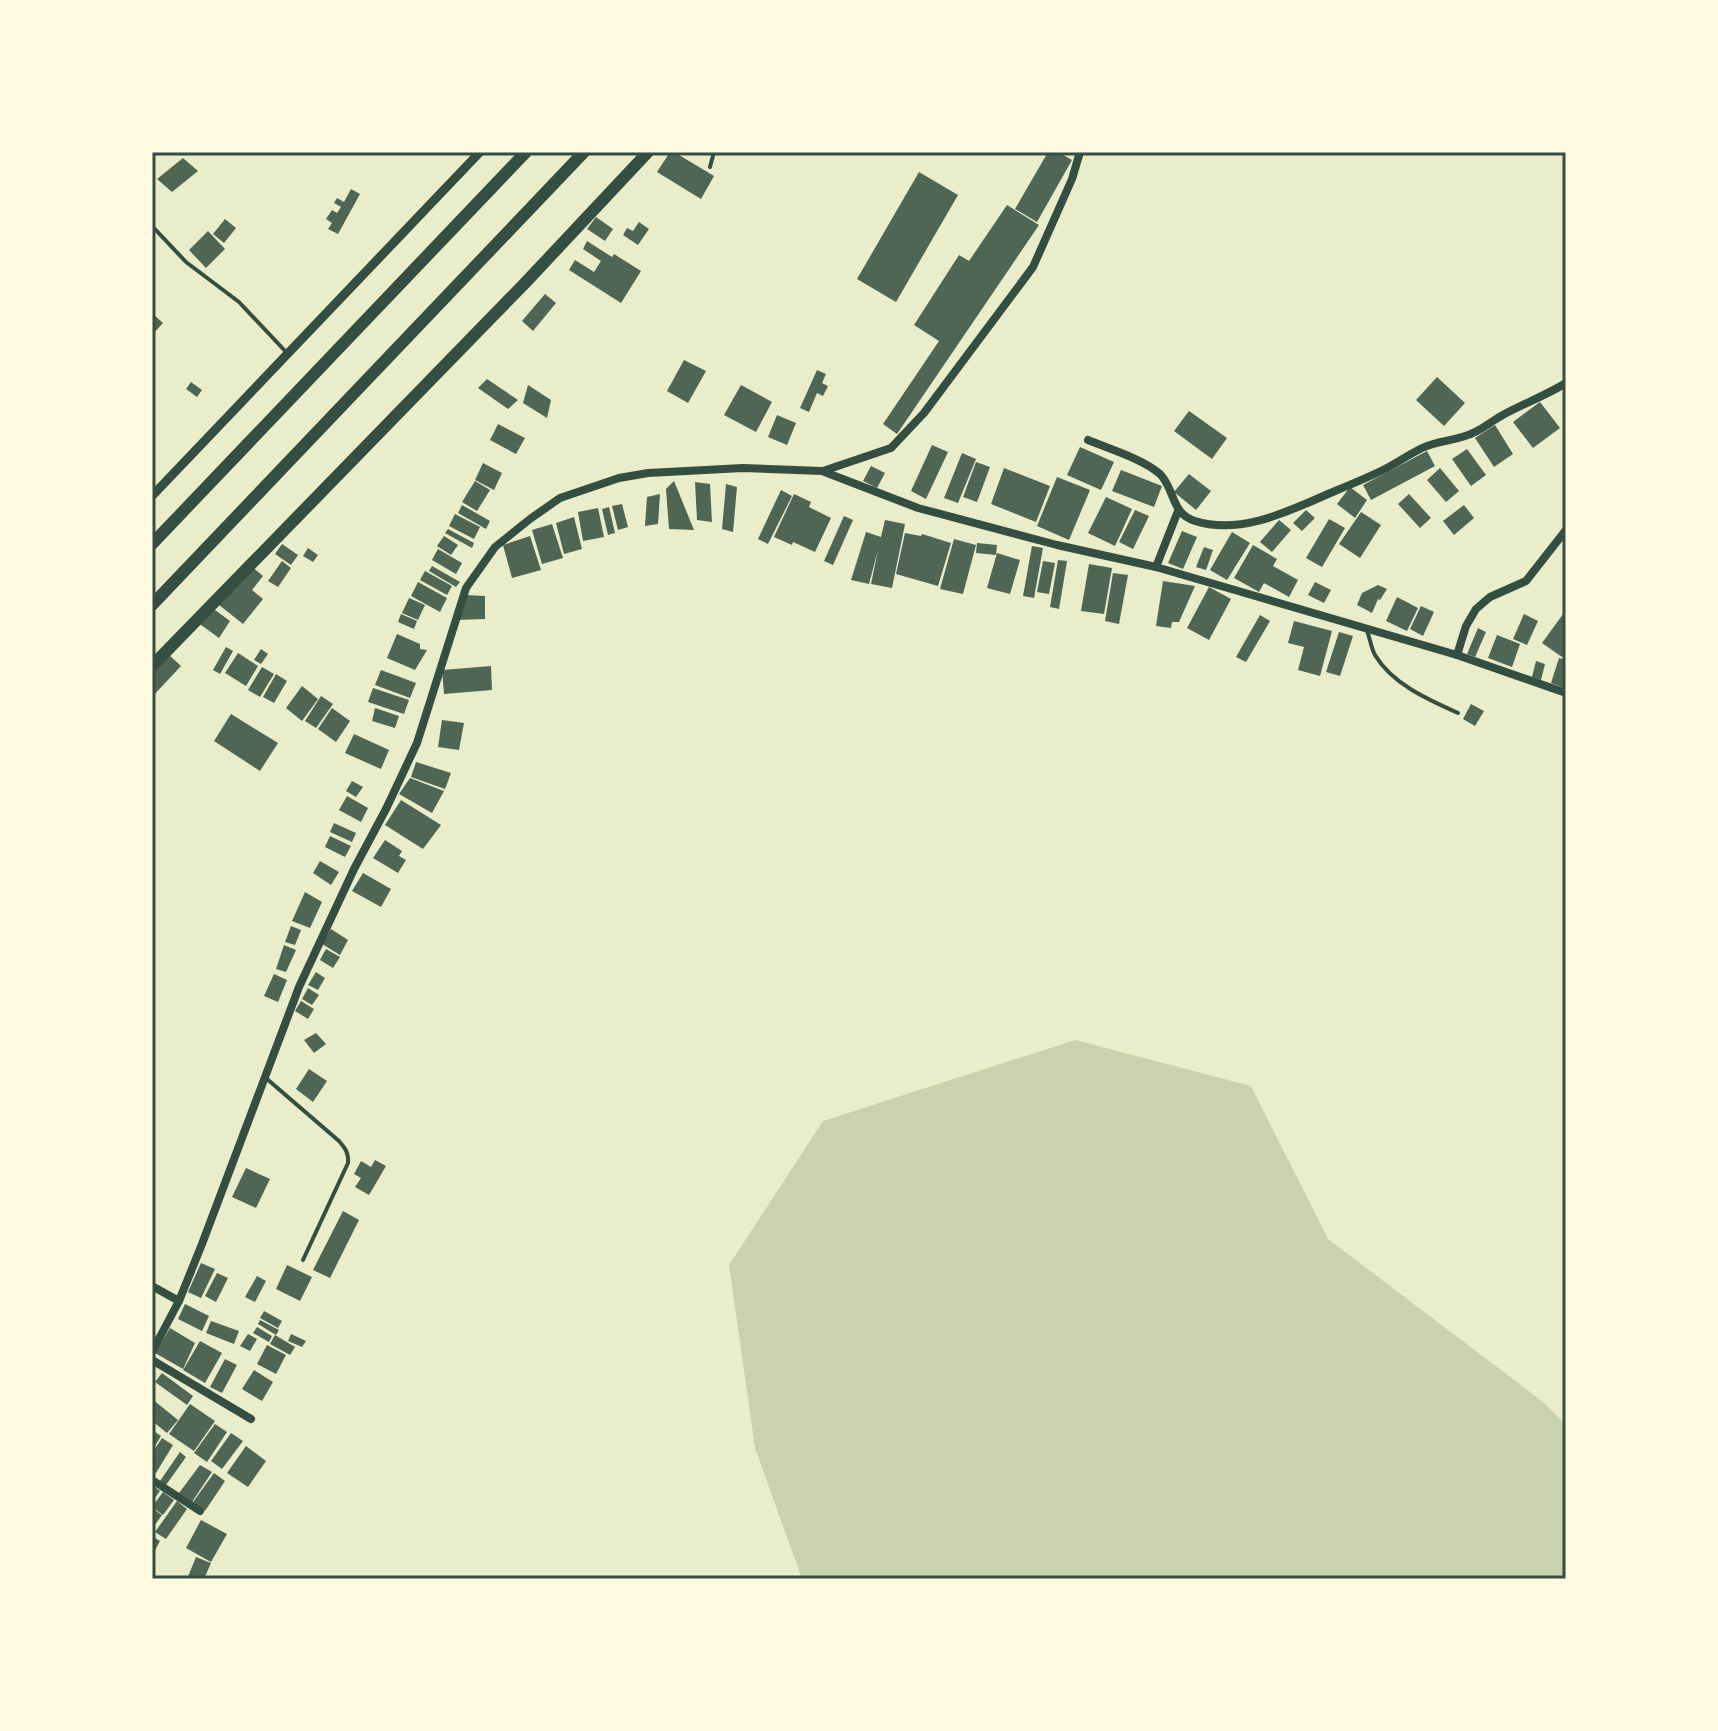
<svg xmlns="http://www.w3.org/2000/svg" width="1718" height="1731" font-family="'Golos Text',sans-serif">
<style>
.green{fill:#cad2ad}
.building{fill:#4f6655}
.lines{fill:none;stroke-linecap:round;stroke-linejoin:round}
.service{stroke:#344e41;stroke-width:4}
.minor{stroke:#344e41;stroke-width:8}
.tertiary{stroke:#344e41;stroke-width:9}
.trunk{stroke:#344e41;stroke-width:12}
.neatline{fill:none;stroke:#344e41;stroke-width:3}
</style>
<rect width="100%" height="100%" fill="#e9edc9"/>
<polygon class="green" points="1075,1040 1251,1086 1328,1239 1543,1402 1566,1425 1566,1579 802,1579 755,1448 729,1265 823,1121"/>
<g class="building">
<polygon points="670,152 674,152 714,176 701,199 657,172"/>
<polygon points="1048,152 1058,152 1072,160 1037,222 1015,209"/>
<polygon points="183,158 198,171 172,192 157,179"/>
<polygon points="919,172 958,195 896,302 857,279"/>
<polygon points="351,189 360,194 338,234 328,229 332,223 326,219 332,210 337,213 341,207 334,203 337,198 344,202"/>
<polygon points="1007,205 1039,225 897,434 883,424 939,341 914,325 959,255 969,261"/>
<polygon points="596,217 613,229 605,241 587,229"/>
<polygon points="225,219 236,228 224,243 213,234"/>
<polygon points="639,222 649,229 638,245 623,235 627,228 633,231"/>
<polygon points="208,231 225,249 206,268 189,250"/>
<polygon points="587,241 612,257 614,254 641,271 621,303 569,270 575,260 594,272 601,261 583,249"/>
<polygon points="545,294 556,303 533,331 522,321"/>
<polygon points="152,313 163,323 152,335"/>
<polygon points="684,360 706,371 688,403 667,391"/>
<polygon points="817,370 826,374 822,383 828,386 823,396 817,393 809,412 800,408"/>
<polygon points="1437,377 1465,403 1444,426 1416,400"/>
<polygon points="487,379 518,400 508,409 478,388"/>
<polygon points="191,382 202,390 197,397 186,389"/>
<polygon points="528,385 551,400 547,418 523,403"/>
<polygon points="741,385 772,402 756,432 724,415"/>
<polygon points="1540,402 1560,428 1533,448 1513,422"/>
<polygon points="1189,411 1227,438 1212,459 1174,431"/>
<polygon points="777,415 796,423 787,445 768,437"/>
<polygon points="498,424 525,438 516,454 490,440"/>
<polygon points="1495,425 1513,454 1494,467 1475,438"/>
<polygon points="932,445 948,452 926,499 911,491"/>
<polygon points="1080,447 1114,462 1101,490 1067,475"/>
<polygon points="1467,449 1486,475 1471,486 1452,459"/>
<polygon points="1427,451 1435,466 1371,500 1363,485"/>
<polygon points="962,453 976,459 958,503 944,498"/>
<polygon points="976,462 990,467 977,502 963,497"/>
<polygon points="483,463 502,473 494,490 475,480"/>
<polygon points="871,466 885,473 877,488 863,481"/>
<polygon points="1004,468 1050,486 1036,522 991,504"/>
<polygon points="1440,468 1459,491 1446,502 1427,480"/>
<polygon points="1121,470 1162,486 1154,507 1112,491"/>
<polygon points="1189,474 1211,491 1196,510 1174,492"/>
<polygon points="1057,477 1090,490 1069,540 1037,526"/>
<polygon points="475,481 490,490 477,511 462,502"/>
<polygon points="674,481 694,530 669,529 666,489"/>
<polygon points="695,482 710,484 712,522 697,520"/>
<polygon points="726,484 737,487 733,532 722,529"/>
<polygon points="1350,487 1367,500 1355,518 1337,504"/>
<polygon points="781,490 792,496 768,544 758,539"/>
<polygon points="660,494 658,524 645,526 647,497"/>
<polygon points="794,494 811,502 809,507 831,518 815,552 793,542 792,545 774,537"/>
<polygon points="1409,494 1431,518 1420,528 1398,504"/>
<polygon points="1106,497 1132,509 1115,546 1088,533"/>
<polygon points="622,504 628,527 618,530 612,506"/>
<polygon points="462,505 490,521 486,529 458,513"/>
<polygon points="1464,505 1474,518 1454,535 1443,521"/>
<polygon points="609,507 615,533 608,535 602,509"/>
<polygon points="598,508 604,537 583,541 578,512"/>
<polygon points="1135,510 1149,516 1133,549 1119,542"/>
<polygon points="1306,510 1315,518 1302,531 1293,523"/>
<polygon points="1361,512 1381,525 1360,558 1339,544"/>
<polygon points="455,514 480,527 474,539 449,526"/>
<polygon points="844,516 853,520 833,565 824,561"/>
<polygon points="574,517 582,549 564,554 556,523"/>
<polygon points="1329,519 1345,528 1322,567 1306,558"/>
<polygon points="885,520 905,524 892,588 871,584 878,550 869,584 851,580 866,532 881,537"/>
<polygon points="1279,520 1291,530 1272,552 1260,542"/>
<polygon points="552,524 563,558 542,564 532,530"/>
<polygon points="448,529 474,543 472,548 445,533"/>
<polygon points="1182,531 1197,537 1183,569 1168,563"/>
<polygon points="1232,532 1250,543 1227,580 1210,570"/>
<polygon points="905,533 921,536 922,534 951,543 938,586 896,574"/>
<polygon points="444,536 458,545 451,555 437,546"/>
<polygon points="530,536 541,570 512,578 503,545"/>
<polygon points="954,539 976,545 963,594 940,589"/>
<polygon points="977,543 997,545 996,555 976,553"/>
<polygon points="282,544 298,555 291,565 275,554"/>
<polygon points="1253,545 1277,559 1273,566 1298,580 1289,597 1264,583 1259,592 1234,578"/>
<polygon points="1032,546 1043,548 1034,598 1023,596"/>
<polygon points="1204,547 1213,550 1206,570 1196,567"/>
<polygon points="308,548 318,555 313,562 303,556"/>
<polygon points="438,549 462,563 456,574 432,560"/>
<polygon points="997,553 1020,560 1010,594 987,588"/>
<polygon points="1058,560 1067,561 1059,609 1050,607"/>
<polygon points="282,561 291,568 278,587 268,581"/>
<polygon points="1043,561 1055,563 1049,594 1037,592"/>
<polygon points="1089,564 1112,568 1104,614 1081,611"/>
<polygon points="251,566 263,576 252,590 263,599 243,624 219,605"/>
<polygon points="432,566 460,582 456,587 429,571"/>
<polygon points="425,571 452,586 447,595 420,580"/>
<polygon points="1113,573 1128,575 1119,624 1105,621"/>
<polygon points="1163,581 1195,586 1179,622 1172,622 1171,628 1156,626"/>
<polygon points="418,582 447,598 440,612 411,596"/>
<polygon points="1315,582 1331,590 1324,603 1308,595"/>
<polygon points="1378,585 1387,589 1380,600 1378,599 1372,613 1357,605 1362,593"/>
<polygon points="1209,587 1231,599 1209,640 1187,628"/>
<polygon points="465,595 485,596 485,619 456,620"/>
<polygon points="1397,597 1418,608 1407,631 1386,621"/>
<polygon points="409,598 425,605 418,620 402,613"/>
<polygon points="1421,606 1434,612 1423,636 1410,629"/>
<polygon points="211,607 230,621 219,638 197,622"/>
<polygon points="1566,610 1566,652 1562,657 1542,643"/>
<polygon points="401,614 417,621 414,629 398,622"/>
<polygon points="1524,614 1538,621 1527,645 1513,639"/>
<polygon points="1260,615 1270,621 1246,662 1236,657"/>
<polygon points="1294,621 1332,631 1320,676 1298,670 1304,647 1288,643"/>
<polygon points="1478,628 1486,632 1475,657 1467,654"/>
<polygon points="1339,632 1353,636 1340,676 1326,672"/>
<polygon points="397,634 420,644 420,649 427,650 415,670 387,658"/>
<polygon points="1497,635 1520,644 1512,667 1488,658"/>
<polygon points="226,647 233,651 220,674 213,670"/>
<polygon points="261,649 268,654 261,664 254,660"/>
<polygon points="238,653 258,666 246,686 225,673"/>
<polygon points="168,654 181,666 152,697 152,671"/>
<polygon points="1559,658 1566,660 1566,689 1551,683"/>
<polygon points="1536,661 1545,664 1541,680 1532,677"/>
<polygon points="491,666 492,690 444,694 442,670"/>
<polygon points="262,667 274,674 260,697 248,690"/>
<polygon points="381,670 416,683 410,698 375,685"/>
<polygon points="276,674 287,681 274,703 263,697"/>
<polygon points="302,686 318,699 302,721 286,708"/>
<polygon points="373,688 409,700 404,714 368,702"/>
<polygon points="321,696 333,704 316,728 305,721"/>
<polygon points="1471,704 1484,711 1475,726 1463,719"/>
<polygon points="332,708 350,721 336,742 318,729"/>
<polygon points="375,708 399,716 395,728 372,721"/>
<polygon points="231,714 278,743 260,771 214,741"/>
<polygon points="442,720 464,723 459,750 438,747"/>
<polygon points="354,734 389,750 381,769 345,753"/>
<polygon points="416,762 451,773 445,789 411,777"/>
<polygon points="410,778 444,791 432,813 399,794"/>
<polygon points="352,781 363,787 356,797 346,791"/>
<polygon points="347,796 368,808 361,822 339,810"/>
<polygon points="401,800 441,825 423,849 385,825"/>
<polygon points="334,823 356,833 352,842 330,832"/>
<polygon points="330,836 351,846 345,857 325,847"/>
<polygon points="385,840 402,851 399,856 406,860 398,873 373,858"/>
<polygon points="320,861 339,872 331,885 313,873"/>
<polygon points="363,873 391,889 381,907 352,891"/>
<polygon points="305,892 322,902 310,928 292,921"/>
<polygon points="291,926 301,930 295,945 285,942"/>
<polygon points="331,929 348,940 340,955 322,944"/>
<polygon points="284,945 296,950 286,972 276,969"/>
<polygon points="326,949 340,957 333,968 320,960"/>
<polygon points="316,972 325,978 318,990 308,985"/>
<polygon points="274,974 287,980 278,1002 264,996"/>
<polygon points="308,988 319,995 312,1005 302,999"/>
<polygon points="301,1001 314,1009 308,1019 295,1011"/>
<polygon points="316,1033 326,1044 314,1053 304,1040"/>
<polygon points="309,1069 327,1081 313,1102 296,1089"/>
<polygon points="375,1160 386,1166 369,1195 355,1187 361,1178 354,1174 361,1161 371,1167"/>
<polygon points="246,1168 270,1179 256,1208 232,1197"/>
<polygon points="343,1211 359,1220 330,1278 313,1270"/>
<polygon points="201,1263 215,1269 201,1298 188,1292"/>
<polygon points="287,1265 312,1277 300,1301 276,1289"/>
<polygon points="217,1273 228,1278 216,1302 205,1296"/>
<polygon points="257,1276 266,1281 255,1302 245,1297"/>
<polygon points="185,1304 209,1316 202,1331 178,1319"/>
<polygon points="264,1311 282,1321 278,1328 260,1318"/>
<polygon points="260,1320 279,1330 276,1335 258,1324"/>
<polygon points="211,1321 239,1331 234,1344 206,1333"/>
<polygon points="257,1327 272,1336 269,1342 253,1333"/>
<polygon points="170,1328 195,1343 183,1369 155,1353"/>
<polygon points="248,1334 257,1339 250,1351 240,1346"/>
<polygon points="291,1334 306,1341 302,1347 288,1341"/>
<polygon points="275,1335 295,1347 290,1355 270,1344"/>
<polygon points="200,1341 222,1353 205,1383 183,1370"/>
<polygon points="267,1345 286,1355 276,1374 257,1364"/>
<polygon points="225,1359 237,1365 222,1393 210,1387"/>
<polygon points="254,1370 273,1382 262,1401 242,1389"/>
<polygon points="162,1373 193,1396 187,1405 155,1382"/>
<polygon points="152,1399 178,1420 167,1433 152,1421"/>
<polygon points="190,1404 215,1421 194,1451 169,1434"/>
<polygon points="215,1424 227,1432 207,1462 194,1453"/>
<polygon points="152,1430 161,1436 152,1451"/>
<polygon points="231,1433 243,1441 222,1469 211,1461"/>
<polygon points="162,1438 173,1445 156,1473 152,1471 152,1453"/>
<polygon points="246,1446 266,1461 248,1487 227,1473"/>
<polygon points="180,1452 186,1457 166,1485 160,1481"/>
<polygon points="200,1465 212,1472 192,1502 179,1493"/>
<polygon points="214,1473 225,1481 205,1511 193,1502"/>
<polygon points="152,1485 160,1491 152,1502"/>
<polygon points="163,1492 174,1500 163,1515 152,1507"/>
<polygon points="177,1501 187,1509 166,1539 155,1532"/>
<polygon points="152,1508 162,1515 152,1529"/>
<polygon points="201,1520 227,1534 211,1562 186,1548"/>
<polygon points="152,1536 160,1541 152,1556"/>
<polygon points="196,1557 211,1563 204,1579 187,1579"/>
</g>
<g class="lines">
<g class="service">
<polyline points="710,167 714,152"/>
<polyline points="152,226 186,262 239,302 287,353"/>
<path d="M 1367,631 C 1370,638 1371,648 1375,655 C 1392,684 1429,700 1458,713"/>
<path d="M 267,1079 L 339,1141 C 345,1148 349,1153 348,1163 L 303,1260"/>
</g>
<g class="minor">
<path d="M 1088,440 C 1110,449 1143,459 1160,474 C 1175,489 1171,514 1195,521 C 1242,536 1293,509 1335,491 C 1352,484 1369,477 1385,469 C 1398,462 1410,454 1422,448 C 1439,440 1458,441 1475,432 C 1484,428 1492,421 1501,416 C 1522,404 1545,396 1566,383"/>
<polyline points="823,471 891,448 924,413 1033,267 1072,179 1080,152"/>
<polyline points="1156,567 1178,511"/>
<polyline points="1457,655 1466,626 1476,609 1490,597 1526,581 1566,530"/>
<polyline points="152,1286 179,1301"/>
<polyline points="152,1352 179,1301 202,1244 299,987 354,869 386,809 417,743 466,588 495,547 530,519 560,498 619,478 648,473 743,468 822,471 918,508 1057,545 1156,567 1457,655 1566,693"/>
<polyline points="152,1360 251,1419"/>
<polyline points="152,1480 200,1511"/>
</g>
<polyline class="tertiary" points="152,496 480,152"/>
<g class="trunk">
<polyline points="152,544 526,152"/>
<polyline points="152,605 584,152"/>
<polyline points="152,666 526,282 648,152"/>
</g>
</g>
<rect width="1718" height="1731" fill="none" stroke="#fefae0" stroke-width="308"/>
<rect x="154" y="154" width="1410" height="1423" class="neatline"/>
</svg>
